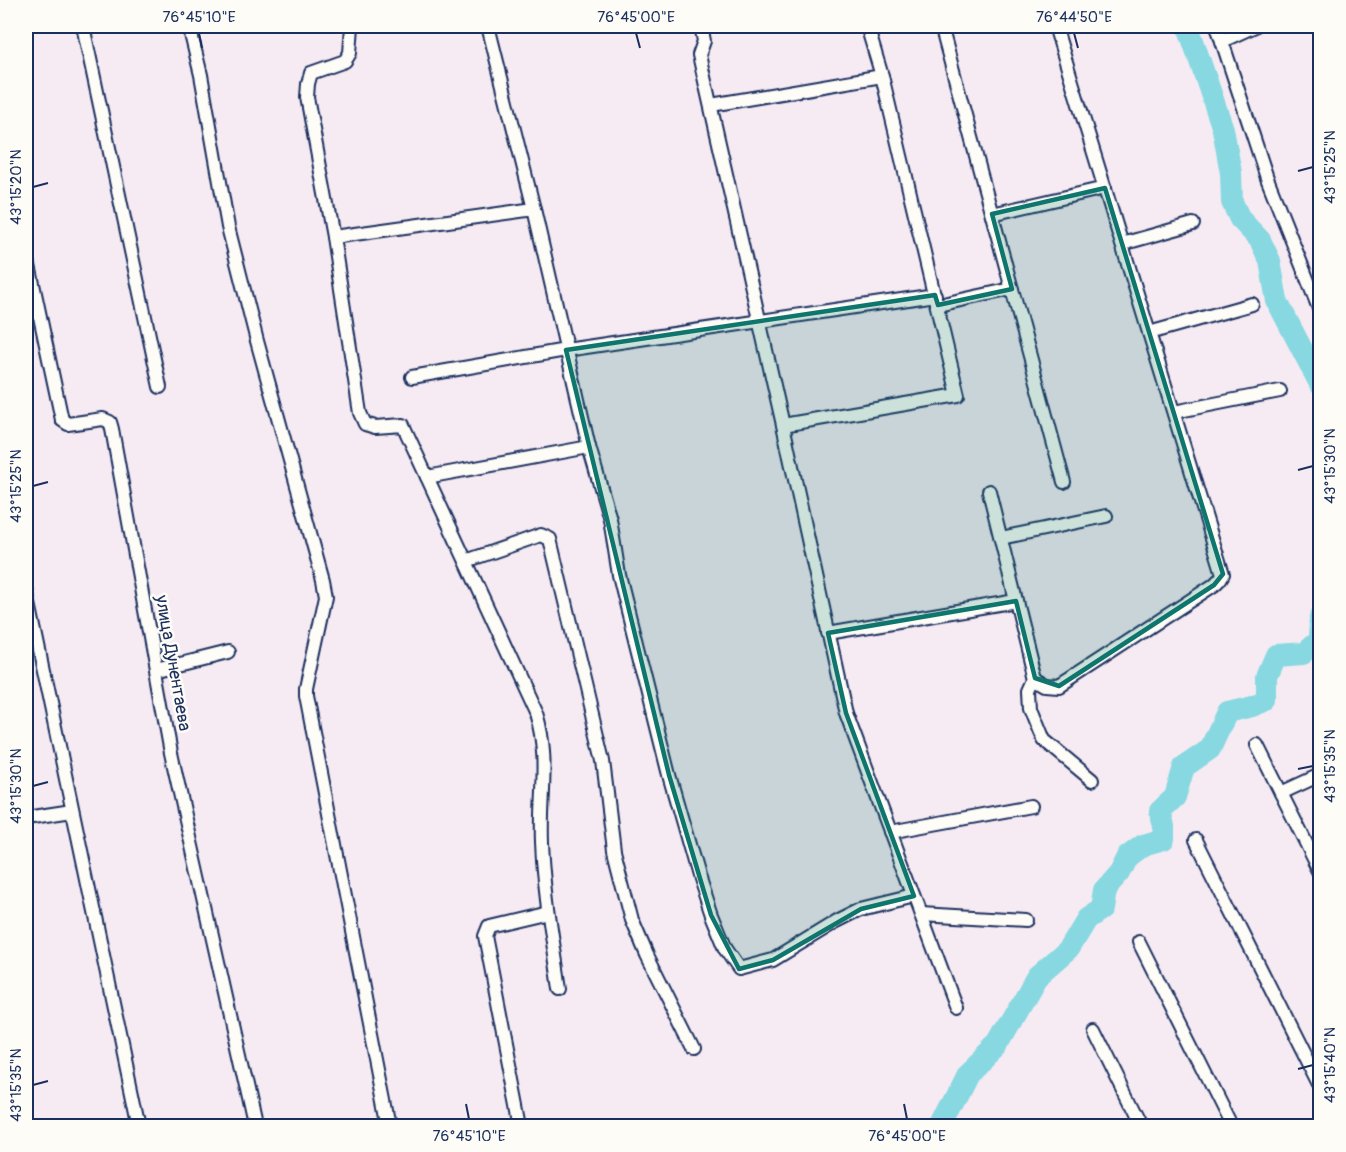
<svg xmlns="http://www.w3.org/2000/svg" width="1346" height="1152" font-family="Pangolin,sans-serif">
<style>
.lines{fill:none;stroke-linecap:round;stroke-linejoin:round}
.river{stroke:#87d8e1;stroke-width:22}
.minor-casing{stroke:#1b2f5e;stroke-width:16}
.minor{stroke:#fdfcf7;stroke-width:12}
.marked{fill:#0f766e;fill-opacity:0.2;stroke:#0f766e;stroke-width:4.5;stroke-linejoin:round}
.ticks{fill:none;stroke:#1b2f5e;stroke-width:2}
.labels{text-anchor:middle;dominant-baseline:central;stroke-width:5;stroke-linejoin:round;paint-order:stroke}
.street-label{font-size:18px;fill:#1b2f5e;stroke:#fdfcf7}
.neatline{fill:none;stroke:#1b2f5e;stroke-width:2}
.ticks-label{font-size:15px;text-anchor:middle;fill:#1b2f5e}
</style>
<rect width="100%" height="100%" fill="#f7ebf3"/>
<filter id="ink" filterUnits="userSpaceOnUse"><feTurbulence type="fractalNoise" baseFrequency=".0167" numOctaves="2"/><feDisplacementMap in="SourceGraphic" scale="12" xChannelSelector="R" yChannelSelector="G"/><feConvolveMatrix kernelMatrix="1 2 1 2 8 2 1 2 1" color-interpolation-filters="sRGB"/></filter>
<g filter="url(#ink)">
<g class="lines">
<g class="river">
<polyline points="1188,26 1223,129 1231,173 1232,202 1240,219 1260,240 1270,261 1277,301 1320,384"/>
<polyline points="942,1126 968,1074 998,1045 1037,976 1068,949 1086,919 1101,909 1104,890 1119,873 1127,857 1143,845 1164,839 1164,826 1160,811 1175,797 1184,767 1210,749 1227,712 1252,706 1267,700 1267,676 1276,655 1304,653 1319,640 1320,618"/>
</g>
<g class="minor-casing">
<g id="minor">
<polyline points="83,26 160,387"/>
<polyline points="189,26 201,75 228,227 257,341 323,580 326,596 306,689 306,696 390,1126"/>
<path d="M 352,26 L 350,53 L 345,61 L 311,73 L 308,84 L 307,97 L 333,237 L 360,413 L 365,424 L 375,427 L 403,425 L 536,713 C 550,758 540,797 542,842 C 544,892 553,940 560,989"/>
<polyline points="488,26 534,209 589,447 610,519 619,575 669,775 698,876 711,915 725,949 739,969 773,960 837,921 861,909 914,896"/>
<polyline points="701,26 704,41 699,55 783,425 846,713 956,1008"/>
<polyline points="941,26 1064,482"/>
<polyline points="1217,26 1267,178 1320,311"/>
<polyline points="1222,41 1255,26"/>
<polyline points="711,105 882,76"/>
<polyline points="992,214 1105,188"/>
<polyline points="333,237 534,209"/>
<polyline points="1122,244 1193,224"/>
<polyline points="26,251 62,420 68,424 103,419 110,422 112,429 171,753 255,1126"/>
<polyline points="938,305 1012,289"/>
<polyline points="1149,333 1252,304"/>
<polyline points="412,377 566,350 935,295"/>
<polyline points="1174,412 1280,391"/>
<polyline points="783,425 958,395 882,76 867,26"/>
<polyline points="427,477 589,447"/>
<polyline points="989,491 1035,678 1030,689 1031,708 1044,740 1092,780"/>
<polyline points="1001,538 1106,516"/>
<polyline points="466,561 541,535 550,539 603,761 614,850 632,920 647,955 694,1049"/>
<polyline points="26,589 139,1126"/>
<polyline points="828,633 1016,601"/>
<polyline points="156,670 228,652"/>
<polyline points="1035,678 1047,685 1059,686 1214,585 1220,579 1223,574 1055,26"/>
<polyline points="1257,745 1320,871"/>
<polyline points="1281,793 1320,775"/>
<polyline points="26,818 72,811"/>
<polyline points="890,832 1031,806"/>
<polyline points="1196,840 1320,1087"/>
<polyline points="921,914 1026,920"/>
<polyline points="1139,942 1231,1126"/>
<polyline points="1093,1029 1141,1126"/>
<polyline points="522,1126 485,936 489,926 548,912"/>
</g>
</g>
<use href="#minor" class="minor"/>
</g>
</g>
<path class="marked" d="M 1105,188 L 1223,574 L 1214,585 L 1059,686 L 1035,678 L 1016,601 L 828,633 L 846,713 L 914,896 L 861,909 L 773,960 L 739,969 L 711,915 L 669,775 L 566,350 L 935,295 L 938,305 L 1012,289 L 992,214 Z"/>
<path class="ticks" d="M 199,33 L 202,48M 636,33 L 640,48M 1074,33 L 1078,48M 1298,171 L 1313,167M 33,187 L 48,183M 1298,470 L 1313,466M 33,486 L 48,482M 1298,769 L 1313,766M 33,786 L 48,782M 1298,1069 L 1313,1065M 33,1085 L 48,1081M 466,1104 L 469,1119M 904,1104 L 907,1119"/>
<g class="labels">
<g class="street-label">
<text transform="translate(173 663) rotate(80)">улица Дунентаева</text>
</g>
</g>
<rect width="1346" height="1152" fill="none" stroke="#fdfcf7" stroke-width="66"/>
<rect x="33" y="33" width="1280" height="1086" class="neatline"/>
<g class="ticks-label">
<text x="199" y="22">76°45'10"E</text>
<text x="636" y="22">76°45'00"E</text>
<text x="1074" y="22">76°44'50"E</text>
<text transform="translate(1330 167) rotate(-90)" y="5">43°15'25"N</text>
<text transform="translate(16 187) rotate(-90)" y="5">43°15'20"N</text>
<text transform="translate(1330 466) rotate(-90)" y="5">43°15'30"N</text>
<text transform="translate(16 486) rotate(-90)" y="5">43°15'25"N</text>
<text transform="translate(1330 766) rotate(-90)" y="5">43°15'35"N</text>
<text transform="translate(16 786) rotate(-90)" y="5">43°15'30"N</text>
<text transform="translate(1330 1065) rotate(-90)" y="5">43°15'40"N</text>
<text transform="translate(16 1085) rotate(-90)" y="5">43°15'35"N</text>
<text x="469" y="1141">76°45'10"E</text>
<text x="907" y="1141">76°45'00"E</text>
</g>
</svg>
